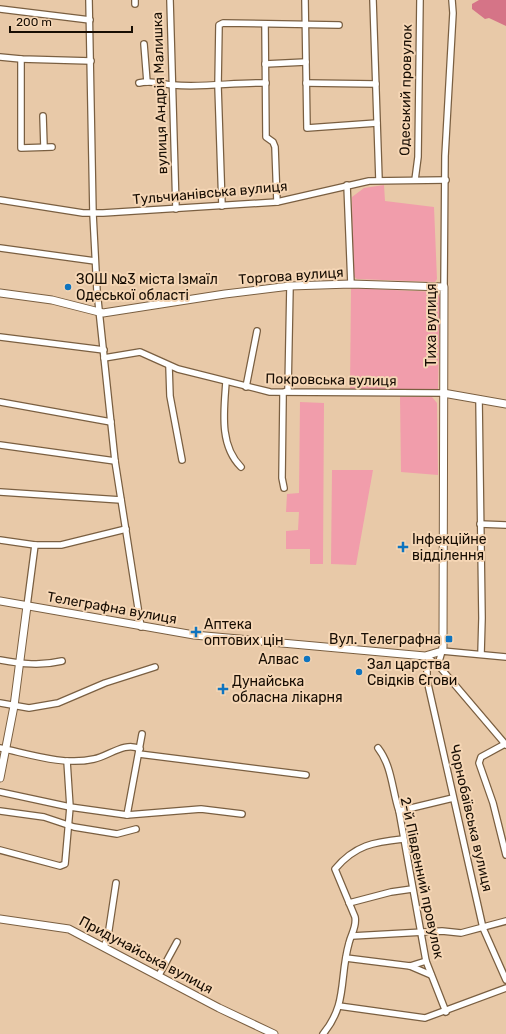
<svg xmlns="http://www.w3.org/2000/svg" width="506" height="1034" font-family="Rubik,sans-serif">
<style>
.green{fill:#f19dab}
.forest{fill:#d57487}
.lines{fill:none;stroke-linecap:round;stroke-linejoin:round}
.minor-casing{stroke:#7a5f41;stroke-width:8}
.major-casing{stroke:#7a5f41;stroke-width:9}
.minor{stroke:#fff;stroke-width:5.5}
.major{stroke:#fff;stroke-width:7}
.poi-dot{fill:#0f74bf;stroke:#f5d6b5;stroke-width:1.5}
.labels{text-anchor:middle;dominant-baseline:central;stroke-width:4;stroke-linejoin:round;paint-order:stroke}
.street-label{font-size:14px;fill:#170d03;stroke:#f5d6b5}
.poi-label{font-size:14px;fill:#170d03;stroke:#f5d6b5;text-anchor:start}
</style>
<rect width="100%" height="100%" fill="#e8c9a8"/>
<g class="green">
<polygon points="384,185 385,201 434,207 437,279 435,282 357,279 353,276 352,197 364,188"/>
<polygon points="351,288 437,292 440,298 438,391 350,390"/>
<polygon points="400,397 432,397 437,403 438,475 401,472"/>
<polygon points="300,402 324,403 323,564 310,564 310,549 286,549 286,531 298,530 299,512 286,512 287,494 299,493"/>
<polygon points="332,470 373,470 356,565 331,564"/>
</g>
<polygon class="forest" points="479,0 506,0 506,26 489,18 485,19 472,9 472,4"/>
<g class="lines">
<g class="minor-casing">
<g id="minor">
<polyline points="89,0 93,214 97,291 115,461 141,627"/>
<polyline points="135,0 135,4"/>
<polyline points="170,0 176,209"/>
<polyline points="305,0 307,128 377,123"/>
<polyline points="373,0 379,180"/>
<polyline points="0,9 90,20"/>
<polyline points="265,24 266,137 273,142 275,147 277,202"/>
<polyline points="144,44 147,82"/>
<polyline points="0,57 21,59 91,61"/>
<polyline points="21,59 21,148 52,147"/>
<polyline points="265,64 306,62"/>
<path d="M 139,83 C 151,80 162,84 173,85 C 204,88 235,82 266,83"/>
<polyline points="306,83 376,84"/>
<polyline points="43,116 44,147"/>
<polyline points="415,180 418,157 420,0"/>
<polyline points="347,185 351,284"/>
<polyline points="0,200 83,213 103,213 277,202 369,181 446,180"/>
<polyline points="222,206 218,86 219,25 223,23 339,25"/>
<polyline points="0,248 95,261"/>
<polyline points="444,287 445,156 453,13 452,0"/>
<polyline points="0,337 104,350"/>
<polyline points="104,358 140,352 178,369 270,392 443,393"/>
<polyline points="169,366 170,396 182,460"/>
<path d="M 226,382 C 224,411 219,445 241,467"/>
<polyline points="246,387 257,331"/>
<polyline points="479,399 482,618 481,654"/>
<polyline points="0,402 111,422"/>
<polyline points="0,445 115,461"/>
<polyline points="284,488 282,478 283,398 283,393 288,390 290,286"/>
<polyline points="0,492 121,500"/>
<polyline points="480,524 506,525"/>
<polyline points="0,540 35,545 61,545 126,529"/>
<polyline points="27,606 35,545"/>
<polyline points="429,659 438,665 506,745"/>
<path d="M 0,660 C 22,664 41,666 62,661"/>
<polyline points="431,660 427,667 427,680 483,928 506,980"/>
<polyline points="438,665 442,651 506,657"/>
<polyline points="0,703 29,708 58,703 105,683 155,667"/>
<polyline points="505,744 481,757 479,763 493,803 506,855"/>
<path d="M 0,748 C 29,754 64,766 94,759 C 109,756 125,741 140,749"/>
<path d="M 378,748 C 392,766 392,790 399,811 L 426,961 L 446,1012"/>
<polyline points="139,754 306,775"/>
<polyline points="0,792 70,807 127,815 201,809 242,814"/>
<polyline points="0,811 44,817 74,827 117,834 136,829"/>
<polyline points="399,811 453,798"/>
<polyline points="127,815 142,734"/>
<polyline points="0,850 60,866 65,864 70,807 67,761"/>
<polyline points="349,903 391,892 412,889"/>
<polyline points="352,936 442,931 461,933 506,921"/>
<polyline points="104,947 108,936 116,883"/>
<polyline points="346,958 410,966 426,961"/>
<polyline points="410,966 431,975"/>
<polyline points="159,975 177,942"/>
<polyline points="339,1006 425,1018 506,988"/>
<path d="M 323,1034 C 348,1004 339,978 349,943 C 351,934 357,927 355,917 L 335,869 C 355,845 374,842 403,839"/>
</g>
</g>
<g class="major-casing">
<g id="major">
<polyline points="0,293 52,300 103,313 225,294 290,286 351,284 444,287 443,647 442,651 425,656 194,635 0,601"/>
<polyline points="443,393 506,404"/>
<polyline points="0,778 14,706 27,606"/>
<polyline points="0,919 69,929 219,1008 274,1034"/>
</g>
</g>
<use href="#minor" class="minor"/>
<use href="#major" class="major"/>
</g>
<g class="poi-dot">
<circle cx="68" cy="287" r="4"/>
<path d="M401 541h4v4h4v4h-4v4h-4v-4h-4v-4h4z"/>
<path d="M194 626h4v4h4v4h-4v4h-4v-4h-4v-4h4z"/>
<rect x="445" y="635" width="8" height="8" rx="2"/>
<circle cx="307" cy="659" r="4"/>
<circle cx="359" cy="672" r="4"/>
<path d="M221 683h4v4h4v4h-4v4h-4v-4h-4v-4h4z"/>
</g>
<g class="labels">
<g class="street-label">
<text transform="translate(406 90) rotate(-89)">Одеський провулок</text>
<text transform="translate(160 93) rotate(-92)">вулиця Андрія Малишка</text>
<text transform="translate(210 193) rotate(-5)">Тульчианівська вулиця</text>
<text transform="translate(291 276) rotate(-4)">Торгова вулиця</text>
<text transform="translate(431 325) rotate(-90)">Тиха вулиця</text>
<text transform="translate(331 380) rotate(1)">Покровська вулиця</text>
<text transform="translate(112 608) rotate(10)">Телеграфна вулиця</text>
<text transform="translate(471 818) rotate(77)">Чорнобаївська вулиця</text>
<text transform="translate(422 878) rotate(78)">2-й Південний провулок</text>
<text transform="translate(146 955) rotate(28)">Придунайська вулиця</text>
</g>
<g class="poi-label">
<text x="76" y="279">ЗОШ №3 міста Ізмаїл<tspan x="76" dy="16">Одеської області</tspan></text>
<text x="412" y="539">Інфекційне<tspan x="412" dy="16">відділення</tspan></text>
<text x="204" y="624">Аптека<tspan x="204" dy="16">оптових цін</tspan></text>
<text x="441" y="639" text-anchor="end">Вул. Телеграфна</text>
<text x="299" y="659" text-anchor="end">Алвас</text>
<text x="367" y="664">Зал царства<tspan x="367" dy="16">Свідків Єгови</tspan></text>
<text x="232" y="681">Дунайська<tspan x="232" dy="16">обласна лікарня</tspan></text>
</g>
</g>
<path d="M10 26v6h122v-6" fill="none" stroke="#170d03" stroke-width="2"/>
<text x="16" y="26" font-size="12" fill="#170d03" stroke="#f5d6b5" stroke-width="3" paint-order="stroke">200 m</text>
</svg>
